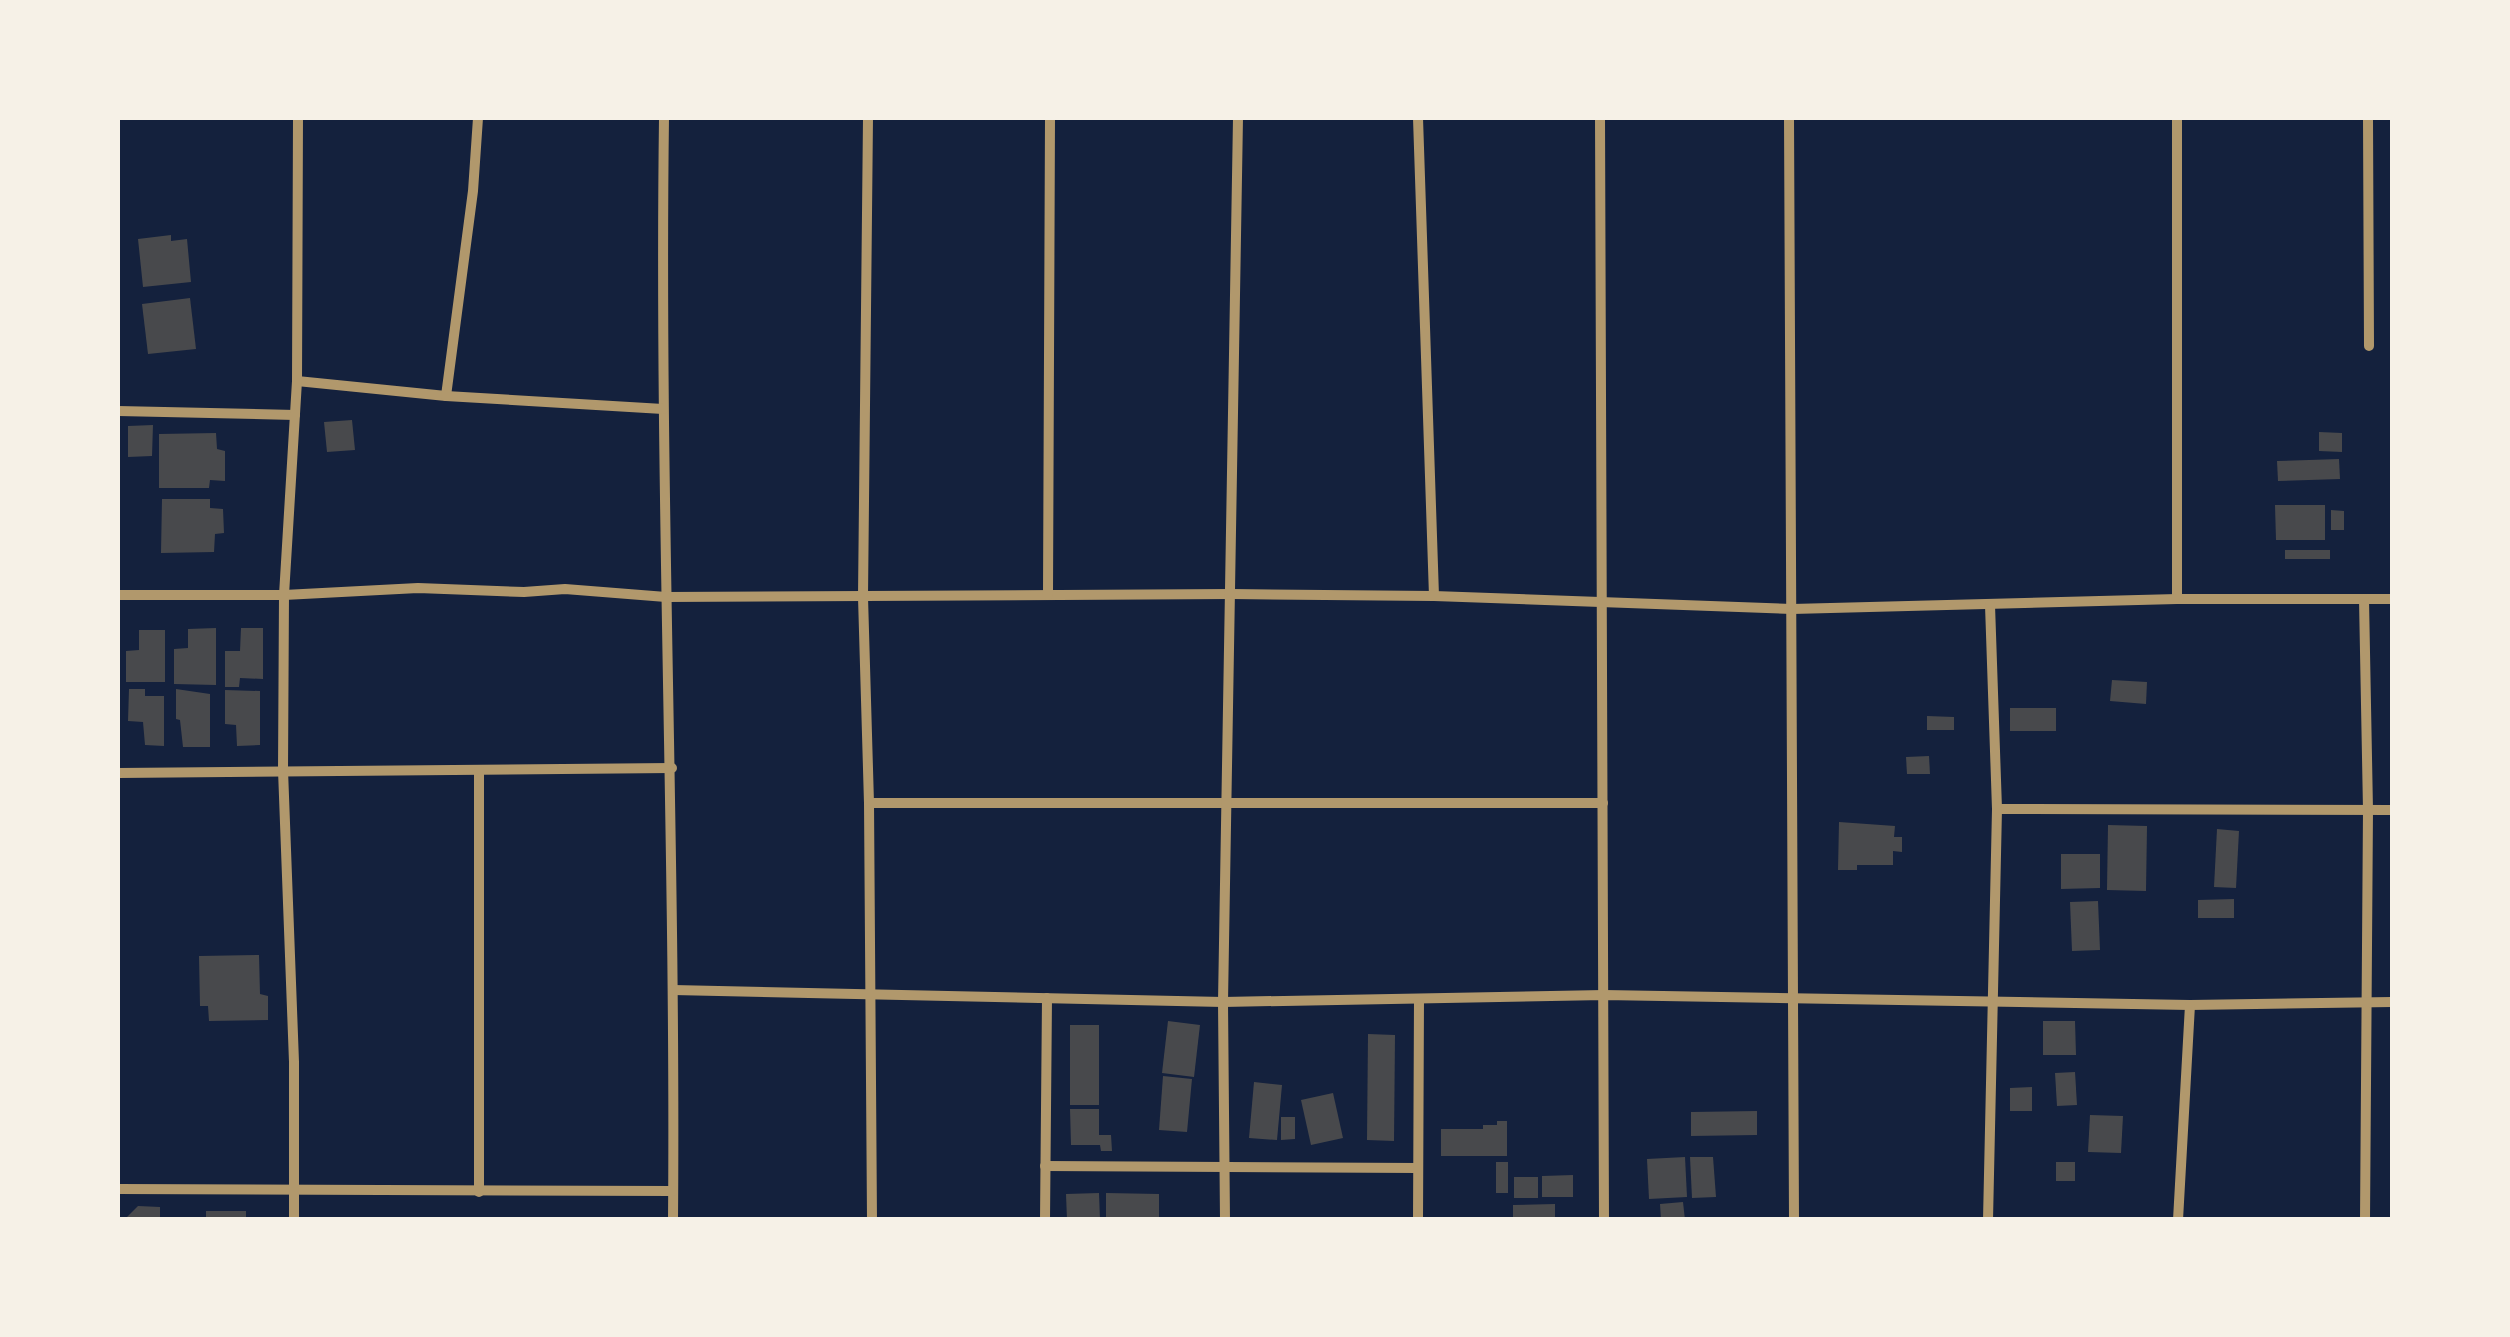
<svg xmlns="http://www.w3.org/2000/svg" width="2510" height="1337" font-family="Poppins,sans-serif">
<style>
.building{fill:#48494c}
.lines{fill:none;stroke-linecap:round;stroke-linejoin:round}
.minor{stroke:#b1986c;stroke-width:10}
</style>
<rect width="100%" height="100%" fill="#14213d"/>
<g class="building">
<polygon points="171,235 171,241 187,239 191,282 143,287 138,239"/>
<polygon points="190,298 196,349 148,354 142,304"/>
<polygon points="352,420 355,450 327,452 324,422"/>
<polygon points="153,425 152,456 128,457 128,426"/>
<polygon points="2319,432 2342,433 2342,452 2319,451"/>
<polygon points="216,433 217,449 225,451 225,481 210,480 209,488 159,488 159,434"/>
<polygon points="2339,459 2340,479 2278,481 2277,461"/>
<polygon points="162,499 210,499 210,508 223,509 224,533 215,534 214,552 161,553"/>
<polygon points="2275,505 2325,505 2325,540 2276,540"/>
<polygon points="2331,510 2344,511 2344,530 2331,530"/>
<rect x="2285" y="550" width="45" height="9"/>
<polygon points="216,628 216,685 174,684 174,649 188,648 188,629"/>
<polygon points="241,628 263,628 263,679 240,678 239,687 225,687 225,651 240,651"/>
<polygon points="139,630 165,630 165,682 126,682 126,651 139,650"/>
<polygon points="2112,680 2147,682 2146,704 2110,701"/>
<polygon points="129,689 145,689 145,696 164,696 164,746 145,745 143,722 128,721"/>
<polygon points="176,689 210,694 210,747 183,747 180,720 176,719"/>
<polygon points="225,690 260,691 260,745 237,746 236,725 225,724"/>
<rect x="2010" y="708" width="46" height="23"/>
<polygon points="1927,716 1954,717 1954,730 1927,730"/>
<polygon points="1929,756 1930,774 1907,774 1906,757"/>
<polygon points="1839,822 1895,826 1894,837 1902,837 1902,852 1893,851 1893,865 1857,865 1857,870 1838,870"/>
<polygon points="2108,825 2147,826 2146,891 2107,890"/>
<polygon points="2217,829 2239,831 2236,888 2214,887"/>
<polygon points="2061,854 2100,854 2100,888 2061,889"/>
<polygon points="2234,899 2234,918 2198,918 2198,900"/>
<polygon points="2098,901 2100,950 2072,951 2070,902"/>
<polygon points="259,955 260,994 268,996 268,1020 209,1021 208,1006 200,1006 199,956"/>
<polygon points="1168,1021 1200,1025 1194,1077 1162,1073"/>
<polygon points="2043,1021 2075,1021 2076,1055 2043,1055"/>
<rect x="1070" y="1025" width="29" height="80"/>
<polygon points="1368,1034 1395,1035 1394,1141 1367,1140"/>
<polygon points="2075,1072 2077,1105 2057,1106 2055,1073"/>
<polygon points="1163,1076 1192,1079 1187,1132 1159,1130"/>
<polygon points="1254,1082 1282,1085 1277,1140 1249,1138"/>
<polygon points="2032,1087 2032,1111 2010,1111 2010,1088"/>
<polygon points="1333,1093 1343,1138 1311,1145 1301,1100"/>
<polygon points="1070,1109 1099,1109 1099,1135 1111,1135 1112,1151 1101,1151 1100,1145 1071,1145"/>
<polygon points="1757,1111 1757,1135 1691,1136 1691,1112"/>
<polygon points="2090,1115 2123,1116 2121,1153 2088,1152"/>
<polygon points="1281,1117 1295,1117 1295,1139 1281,1140"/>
<polygon points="1497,1121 1507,1121 1507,1156 1441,1156 1441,1129 1483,1129 1483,1125 1497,1125"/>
<polygon points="1685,1157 1687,1197 1649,1199 1647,1159"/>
<polygon points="1690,1157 1713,1157 1716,1197 1692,1198"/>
<rect x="1496" y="1162" width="12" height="31"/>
<rect x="2056" y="1162" width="19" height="19"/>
<polygon points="1573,1175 1573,1197 1542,1197 1542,1176"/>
<rect x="1514" y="1177" width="24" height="21"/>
<polygon points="1099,1193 1100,1220 1067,1220 1066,1194"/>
<polygon points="1106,1193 1159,1194 1159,1220 1106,1220"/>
<polygon points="1683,1202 1685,1220 1661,1220 1660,1204"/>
<polygon points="1555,1204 1555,1220 1513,1220 1513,1205"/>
<polygon points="138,1206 160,1207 160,1220 124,1220"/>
<rect x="206" y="1211" width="40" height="9"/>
</g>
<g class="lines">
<g class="minor">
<path d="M 664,118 C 659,485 676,852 673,1220"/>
<polyline points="868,118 863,597 869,803 872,1220"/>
<polyline points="1418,118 1434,596"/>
<polyline points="1600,118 1604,1220"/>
<polyline points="1789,118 1794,1220"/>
<polyline points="2177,118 2177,599"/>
<polyline points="2368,118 2369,346"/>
<polyline points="297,381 446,396 663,409"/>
<polyline points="446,396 473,191 478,118"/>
<polyline points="118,411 295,415"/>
<polyline points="118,595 284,595 418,588 524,592 565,589 666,597 1232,594 1434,596 1792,609 2177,599 2392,599"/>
<polyline points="1048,595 1050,118"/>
<polyline points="2364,599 2368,810 2365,1220"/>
<polyline points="118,773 672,768"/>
<polyline points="869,803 1603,803"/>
<polyline points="1997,809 2392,810"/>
<polyline points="673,990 1223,1002 1604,995 2190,1005 2392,1002"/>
<polyline points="1045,1166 1418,1168"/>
<polyline points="118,1189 673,1191"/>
<polyline points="479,1192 479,771"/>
<polyline points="294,1220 294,1062 283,770 284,595 297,381 298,118"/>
<polyline points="1045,1220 1047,998"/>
<polyline points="1225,1220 1223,1002 1238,118"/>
<polyline points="1418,1220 1419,999"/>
<polyline points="1988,1220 1997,809 1990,605"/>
<polyline points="2178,1220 2190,1005"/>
</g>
</g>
<rect width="2510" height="1337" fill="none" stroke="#f6f1e7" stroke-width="240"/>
</svg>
